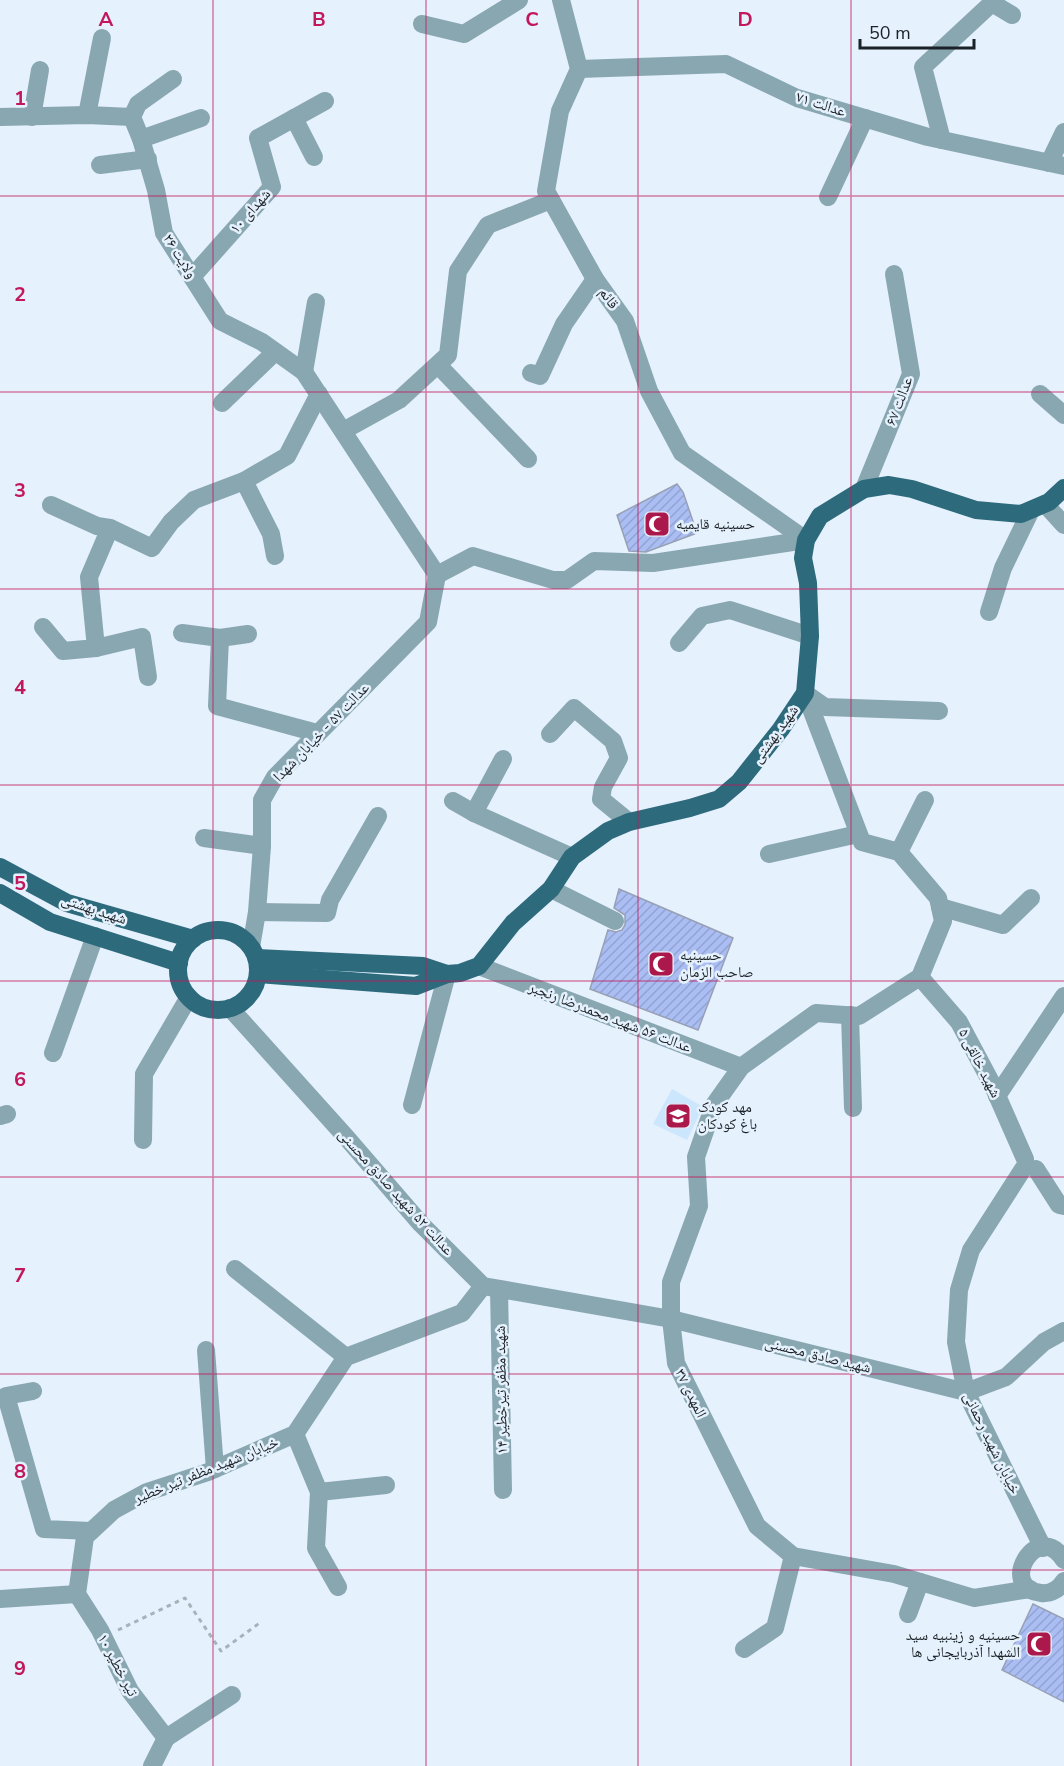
<svg xmlns="http://www.w3.org/2000/svg" width="1064" height="1766" font-family="'Nunito Sans','Noto Naskh Arabic',sans-serif">
<style>
.built{fill:#cce6fd}
.building{fill:url(#building-hatch);stroke:#98a0b5;stroke-width:1.5}
.lines{fill:none;stroke-linecap:round;stroke-linejoin:round}
.path{stroke:#a7b2bb;stroke-width:3;stroke-dasharray:4.5 4.5;stroke-linecap:butt}
.minor{stroke:#89a7b1;stroke-width:18}
.major{stroke:#2d6a7c;stroke-width:18}
.grid{fill:none;stroke:#c2185b;stroke-width:1.5;stroke-opacity:0.55}
.labels{text-anchor:middle;dominant-baseline:central;stroke-width:5;stroke-linejoin:round;paint-order:stroke}
.street-label{font-size:15px;fill:#1a2127;stroke:#e5f1fc}
.poi-label{font-size:15px;fill:#1a2127;stroke:#e5f1fc;text-anchor:start}
.grid-label{font-size:20px;text-anchor:middle;font-weight:bold;fill:#c2185b;stroke:#e5f1fc;stroke-width:5;stroke-linejoin:round;paint-order:stroke}
</style>
<defs>
<pattern id="building-hatch" width="6" height="6" patternUnits="userSpaceOnUse" patternTransform="scale(1.5)"><rect width="6" height="6" fill="#abbef4"/><path d="M-1 1l2-2M0 6l6-6M5 7l2-2" fill="none" stroke="#93a3d1"/></pattern>
</defs>
<rect width="100%" height="100%" fill="#e5f1fc"/>
<polygon class="built" points="672,1089 703,1107 687,1140 653,1124"/>
<g class="building">
<polygon points="677,484 683,492 697,533 646,552 629,551 617,515"/>
<polygon points="619,889 733,938 698,1030 590,989 608,930 616,932 622,930 625,925 625,915 614,908"/>
<polygon points="1033,1604 1064,1619 1064,1702 1002,1670"/>
</g>
<g class="lines">
<polyline class="path" points="118,1630 185,1598 221,1651 261,1622"/>
<g class="minor">
<polyline points="561,0 579,69 560,111 546,191 595,279 625,321 649,391 682,453 806,540"/>
<polyline points="422,24 464,34 519,0"/>
<polyline points="579,69 726,64 797,98 928,137 1064,166"/>
<polyline points="87,115 102,38"/>
<polyline points="0,117 87,115 132,117 141,139 156,190 164,233 220,321 262,342 304,372 437,575"/>
<polyline points="32,117 40,70"/>
<polyline points="132,117 138,104 173,79"/>
<polyline points="294,118 314,157"/>
<polyline points="141,139 201,118"/>
<polyline points="942,140 923,67 992,3 1012,15"/>
<polyline points="1049,163 1064,132"/>
<polyline points="100,165 148,159"/>
<polyline points="828,197 865,118"/>
<polyline points="192,277 272,187 258,138 325,101"/>
<polyline points="438,365 528,459"/>
<polyline points="304,372 316,302"/>
<polyline points="531,373 540,376 564,324 595,279"/>
<polyline points="1040,394 1064,415"/>
<polyline points="222,403 275,352"/>
<polyline points="343,431 399,400 448,355 458,271 488,225 551,200"/>
<polyline points="244,481 271,534 275,556"/>
<polyline points="864,489 911,374 894,274"/>
<polyline points="1045,504 1064,525"/>
<polyline points="51,505 97,526 110,528"/>
<polyline points="437,575 473,556 553,580 567,580 594,561 653,563 806,540"/>
<polyline points="989,612 1003,568 1031,510"/>
<polyline points="43,627 63,651 96,648 89,577 110,528 152,548 171,522 194,500 244,481 287,456 319,394"/>
<polyline points="182,633 220,638 217,706 317,733"/>
<polyline points="220,638 248,634"/>
<polyline points="679,643 702,616 730,610 810,636"/>
<polyline points="96,648 142,637 148,677"/>
<polyline points="805,693 862,842 899,852 938,898 943,921 920,977 859,1016 816,1013 741,1067 714,1105 696,1157 699,1206 671,1282 671,1319 676,1363 757,1526 793,1556 894,1574 974,1598 1030,1589"/>
<polyline points="805,693 825,707 939,711"/>
<polyline points="550,734 574,708 613,741 619,758 603,787 601,799 629,822"/>
<polyline points="453,801 474,813 572,857"/>
<polyline points="474,813 503,759"/>
<polyline points="204,838 262,846"/>
<polyline points="899,852 925,800"/>
<polyline points="769,854 858,834"/>
<polyline points="551,889 615,921"/>
<polyline points="940,907 1003,925 1031,898"/>
<polyline points="257,912 327,913 330,900 378,816"/>
<polyline points="251,947 257,912 262,846 262,800 275,777 428,622 437,575"/>
<polyline points="479,966 741,1067"/>
<polyline points="920,977 959,1022 992,1084 1025,1159"/>
<polyline points="230,1008 346,1137 421,1224 483,1286 671,1319 966,1392 1006,1377 1044,1342 1064,1331"/>
<polyline points="850,1015 853,1108"/>
<polyline points="53,1053 95,936"/>
<polyline points="997,1096 1064,996"/>
<polyline points="412,1105 447,974"/>
<polyline points="0,1116 7,1114"/>
<polyline points="143,1140 144,1074 189,997"/>
<polyline points="1023,1169 971,1250 959,1290 956,1342 966,1392 1043,1548"/>
<polyline points="1036,1169 1059,1205 1064,1206"/>
<polyline points="235,1269 346,1357"/>
<polyline points="499,1289 503,1490"/>
<polyline points="206,1350 215,1469"/>
<polyline points="33,1391 6,1396 44,1529 91,1531"/>
<polyline points="295,1434 319,1492 316,1548 338,1587"/>
<polyline points="319,1492 386,1485"/>
<path d="M 1064,1560 C 1038,1518 996,1588 1041,1593 C 1051,1594 1059,1589 1064,1581"/>
<polyline points="77,1594 100,1630 130,1691 166,1738 152,1766"/>
<polyline points="0,1599 77,1594 85,1537 114,1510 147,1492 208,1472 295,1434 346,1357 462,1313 483,1286"/>
<polyline points="908,1614 920,1582"/>
<polyline points="744,1649 775,1628 793,1556"/>
<polyline points="166,1738 232,1695"/>
</g>
<g class="major">
<polyline points="0,867 67,903 193,939"/>
<polyline points="0,893 50,922 179,963"/>
<circle cx="218" cy="970" r="40"/>
<polyline points="257,958 423,966 447,974 460,973 479,966 513,923 551,889 572,857 608,831 629,822 690,808 719,799 739,782 781,729 805,693 810,636 808,583 803,558 806,540 820,516 864,489 889,485 912,489 976,510 1021,514 1049,502 1064,488"/>
<polyline points="258,974 416,986 447,974"/>
</g>
</g>
<path class="grid" d="M 213,0 L 213,1766M 426,0 L 426,1766M 638,0 L 638,1766M 851,0 L 851,1766M 0,196 L 1064,196M 0,392 L 1064,392M 0,589 L 1064,589M 0,785 L 1064,785M 0,981 L 1064,981M 0,1177 L 1064,1177M 0,1374 L 1064,1374M 0,1570 L 1064,1570"/>
<defs>
<g id="mosque-square" transform="scale(1.35)"><rect x="-9" y="-9" width="18" height="18" rx="4" fill="#ab184b" stroke="#e5f1fc"/><path d="M3.5-4.9A6 6 0 1 0 3.5 4.9A5 5 0 1 1 3.5-4.9Z" fill="#fff"/></g>
<g id="school-square" transform="scale(1.35)"><rect x="-9" y="-9" width="18" height="18" rx="4" fill="#ab184b" stroke="#e5f1fc"/><path d="M0-5L7-2L0 1L-7-2ZM-4 1L0 2.5L4 1V4Q0 6-4 4Z" fill="#fff"/></g>
</defs>
<g fill-rule="evenodd">
<use href="#mosque-square" x="657" y="524"/>
<use href="#mosque-square" x="661" y="964"/>
<use href="#school-square" x="678" y="1116"/>
<use href="#mosque-square" x="1039" y="1644"/>
</g>
<g class="labels">
<g class="street-label">
<text transform="translate(821 104) rotate(18)">عدالت ۷۱</text>
<text transform="translate(250 211) rotate(-49)">شهدای ۱۰</text>
<text transform="translate(180 256) rotate(58)">ولایت ۲۶</text>
<text transform="translate(609 298) rotate(54)">قائم</text>
<text transform="translate(899 401) rotate(-69)">عدالت ۶۷</text>
<text transform="translate(321 732) rotate(-46)">عدالت ۵۷ - خیابان شهدا</text>
<text transform="translate(775 734) rotate(-54)">شهید بهشتی</text>
<text transform="translate(94 909) rotate(18)">شهید بهشتی</text>
<text transform="translate(610 1017) rotate(21)">عدالت ۵۶ شهید محمدرضا رنجبر</text>
<text transform="translate(980 1063) rotate(63)">شهید خالقی ۵</text>
<text transform="translate(396 1192) rotate(48)">عدالت ۵۲ شهید صادق محسنی</text>
<text transform="translate(818 1355) rotate(14)">شهید صادق محسنی</text>
<text transform="translate(501 1390) rotate(-91)">شهید مظفر تیرخطیر ۱۴</text>
<text transform="translate(691 1393) rotate(64)">المهدی ۳۷</text>
<text transform="translate(992 1443) rotate(64)">خیابان شهید رحمانی</text>
<text transform="translate(206 1470) rotate(-22)">خیابان شهید مظفر تیر خطیر</text>
<text transform="translate(118 1665) rotate(62)">تیر خطیر ۱۰</text>
</g>
<g class="poi-label">
<text x="676" y="524">حسینیه قایمیه</text>
<text x="680" y="955">حسینیه<tspan x="680" dy="17">صاحب الزمان</tspan></text>
<text x="698" y="1107">مهد کودک<tspan x="698" dy="17">باغ کودکان</tspan></text>
<text x="1020" y="1635" text-anchor="end">حسینیه و زینبیه سید<tspan x="1020" dy="17">الشهدا آذربایجانی ها</tspan></text>
</g>
</g>
<g class="grid-label">
<text x="106" y="26">A</text>
<text x="319" y="26">B</text>
<text x="532" y="26">C</text>
<text x="745" y="26">D</text>
<text x="20" y="105">1</text>
<text x="20" y="301">2</text>
<text x="20" y="497">3</text>
<text x="20" y="694">4</text>
<text x="20" y="890">5</text>
<text x="20" y="1086">6</text>
<text x="20" y="1282">7</text>
<text x="20" y="1478">8</text>
<text x="20" y="1675">9</text>
</g>
<path d="M860 39v9h114v-9" fill="none" stroke="#1a2127" stroke-width="3"/>
<text x="869" y="39" font-size="18" fill="#1a2127" stroke="#e5f1fc" stroke-width="4.5" paint-order="stroke">50 m</text>
</svg>
